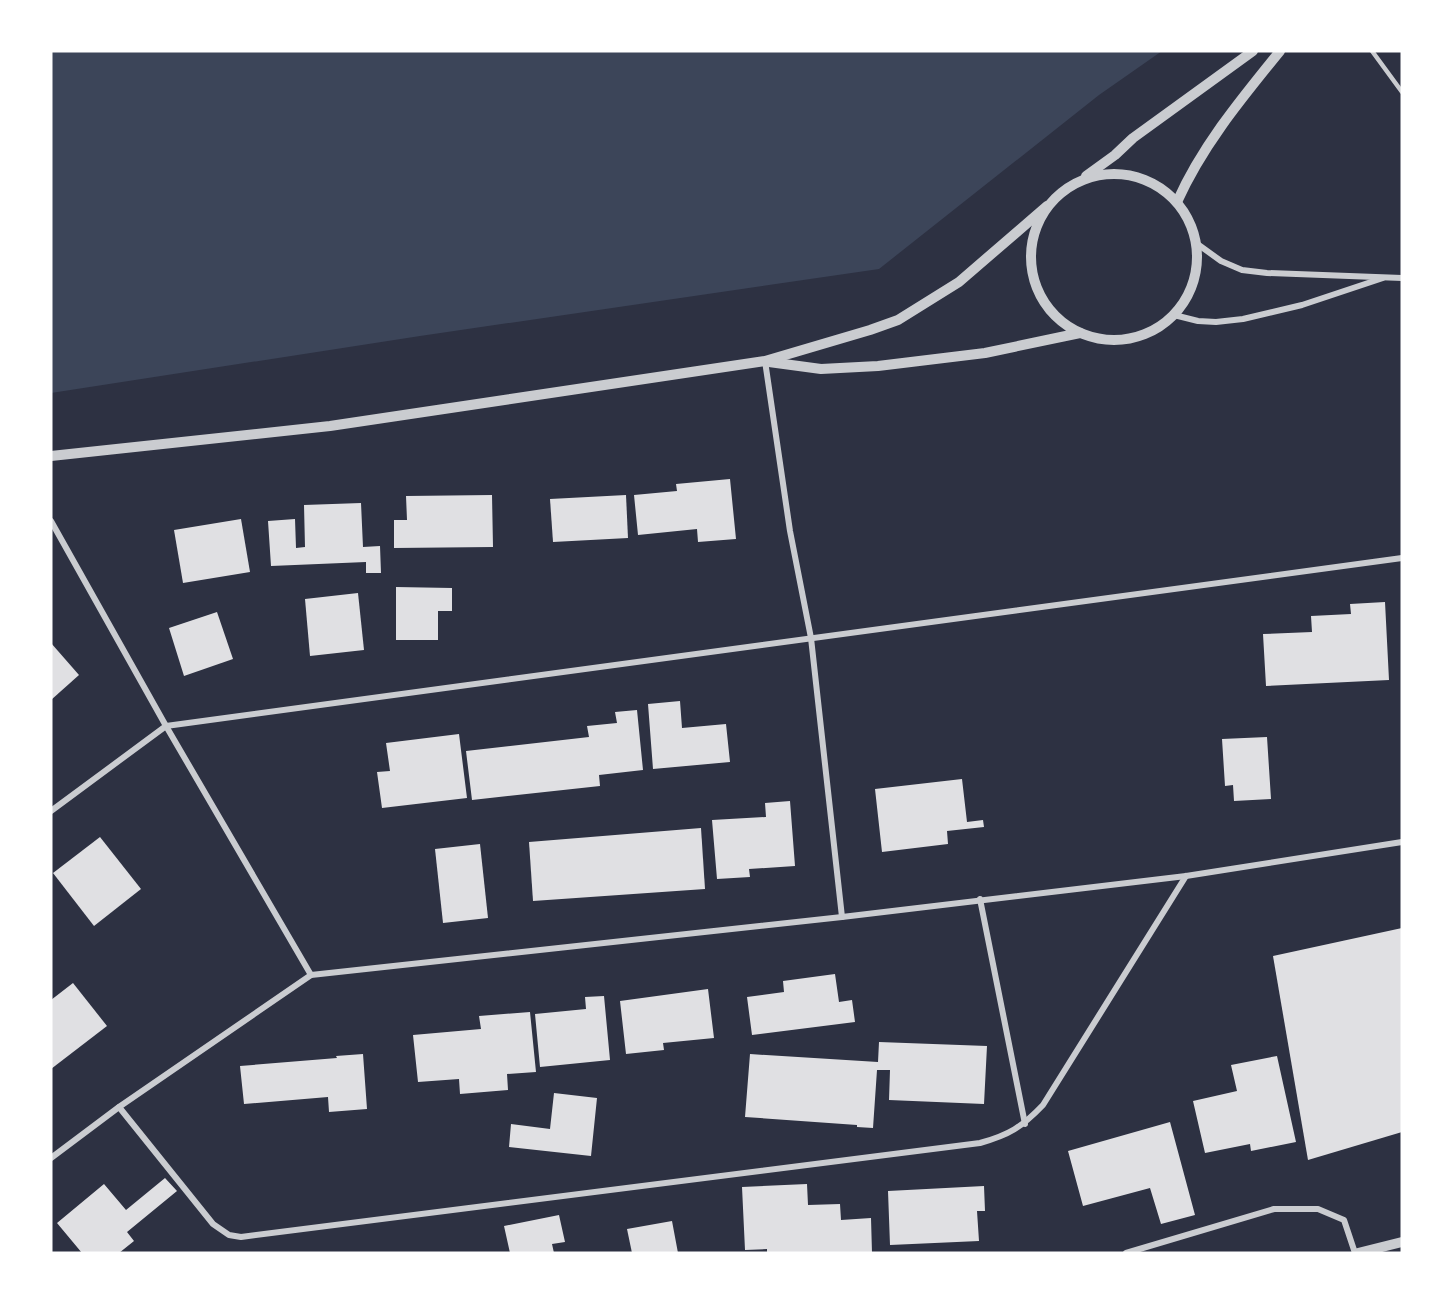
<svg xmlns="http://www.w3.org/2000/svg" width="1453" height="1304" font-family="Cabin,sans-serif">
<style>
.green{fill:#3c4559}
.building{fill:#e0e0e3}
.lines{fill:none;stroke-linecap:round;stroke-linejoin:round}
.service{stroke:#caccd0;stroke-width:4.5}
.minor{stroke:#caccd0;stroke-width:6}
.tertiary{stroke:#caccd0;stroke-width:10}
</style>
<rect width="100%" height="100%" fill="#2d3142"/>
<polygon class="green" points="51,51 1162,51 1099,95 879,269 420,336 51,393"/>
<g class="building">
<polygon points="730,479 736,539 698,542 697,529 638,535 634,495 677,491 676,484"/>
<polygon points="492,495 493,547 394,548 394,520 407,520 406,496"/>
<polygon points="626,495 628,538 553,542 550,499"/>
<polygon points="361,503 363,547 380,546 381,573 366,573 366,562 271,566 268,521 295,519 296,548 305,547 304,505"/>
<polygon points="241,519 250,572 183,583 174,530"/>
<polygon points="396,587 452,588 452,611 438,611 438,640 396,640"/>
<polygon points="358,593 364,650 310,656 305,599"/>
<polygon points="1385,602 1389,680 1266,686 1263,634 1312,632 1311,616 1351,614 1350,604"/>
<polygon points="217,612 233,659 184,676 169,628"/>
<polygon points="51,643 79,675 51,700"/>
<polygon points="680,701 682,728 726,724 730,762 653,769 648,704"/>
<polygon points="637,710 643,770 599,775 600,786 472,800 466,751 589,737 587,726 617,723 615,712"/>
<polygon points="459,734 467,798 382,808 377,772 390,771 386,743"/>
<polygon points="1267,737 1271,799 1234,801 1233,785 1225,786 1222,739"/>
<polygon points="962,779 967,822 983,820 984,827 947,831 948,844 882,852 875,789"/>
<polygon points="790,801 795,866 749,869 750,877 717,879 712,820 766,817 765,803"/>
<polygon points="701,828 705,889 533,901 529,842"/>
<polygon points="100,837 141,889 94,926 53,873"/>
<polygon points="480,844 488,918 443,923 435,849"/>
<polygon points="1402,928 1402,1132 1308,1160 1273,956"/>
<polygon points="835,974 839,1002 852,1000 855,1022 752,1035 747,997 784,992 783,981"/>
<polygon points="73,983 107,1026 51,1069 51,1000"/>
<polygon points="708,989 714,1038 663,1043 664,1050 626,1054 620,1001"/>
<polygon points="604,996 610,1060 540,1067 535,1014 586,1009 585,997"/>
<polygon points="530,1012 536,1072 507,1074 508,1090 460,1094 459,1079 418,1082 413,1035 481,1029 479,1016"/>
<polygon points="879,1042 987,1046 984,1104 889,1100 890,1070 877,1070 873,1128 857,1127 857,1125 745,1117 750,1054 878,1062"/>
<polygon points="363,1054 367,1109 329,1112 328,1097 244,1104 240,1066 337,1058 336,1056"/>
<polygon points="1277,1056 1296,1142 1251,1151 1250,1144 1205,1153 1193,1101 1237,1091 1231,1065"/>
<polygon points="554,1093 597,1098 591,1156 509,1147 511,1124 550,1129"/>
<polygon points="1170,1122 1195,1215 1161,1224 1150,1188 1083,1206 1068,1151"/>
<polygon points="165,1178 177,1191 127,1232 134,1241 119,1253 82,1253 57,1223 104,1184 126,1210"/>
<polygon points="807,1184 808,1205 840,1204 841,1220 871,1218 872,1253 767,1253 767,1249 745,1250 742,1187"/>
<polygon points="984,1186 985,1211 977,1211 979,1241 890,1245 888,1191"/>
<polygon points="559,1215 565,1242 552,1244 554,1253 510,1253 504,1226"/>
<polygon points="672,1221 678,1253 632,1253 627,1229"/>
</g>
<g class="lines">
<polyline class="service" points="1372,51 1402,92"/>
<g class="minor">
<polyline points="1196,243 1221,261 1242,270 1267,273 1402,278"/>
<polyline points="1174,315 1198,321 1216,322 1243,319 1302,305 1383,278"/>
<polyline points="765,361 790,531 811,638 842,917"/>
<polyline points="51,521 166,726 311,975"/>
<polyline points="51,811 166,726 1402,558"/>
<polyline points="980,899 1025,1124"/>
<path d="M 119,1107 L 213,1224 L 229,1235 L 241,1237 L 980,1143 C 1009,1135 1022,1127 1043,1105 L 1186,876"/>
<polyline points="51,1158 119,1107 311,975 842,917 1186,876 1402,842"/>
<polyline points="1126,1253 1274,1209 1318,1209 1344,1220 1355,1253"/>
</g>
<g class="tertiary">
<circle cx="1114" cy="257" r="83"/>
<polyline points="1086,176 1115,155 1133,138 1253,51"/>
<path d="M 1177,202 C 1202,146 1241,99 1280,51"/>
<polyline points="769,362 821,369 878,366 985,353 1080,333"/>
<polyline points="51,456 330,426 765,361 870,330 898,320 959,282 1047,206"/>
<polyline points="1358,1253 1402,1242"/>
</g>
</g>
<rect width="1453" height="1304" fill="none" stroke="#ffffff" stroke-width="105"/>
</svg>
